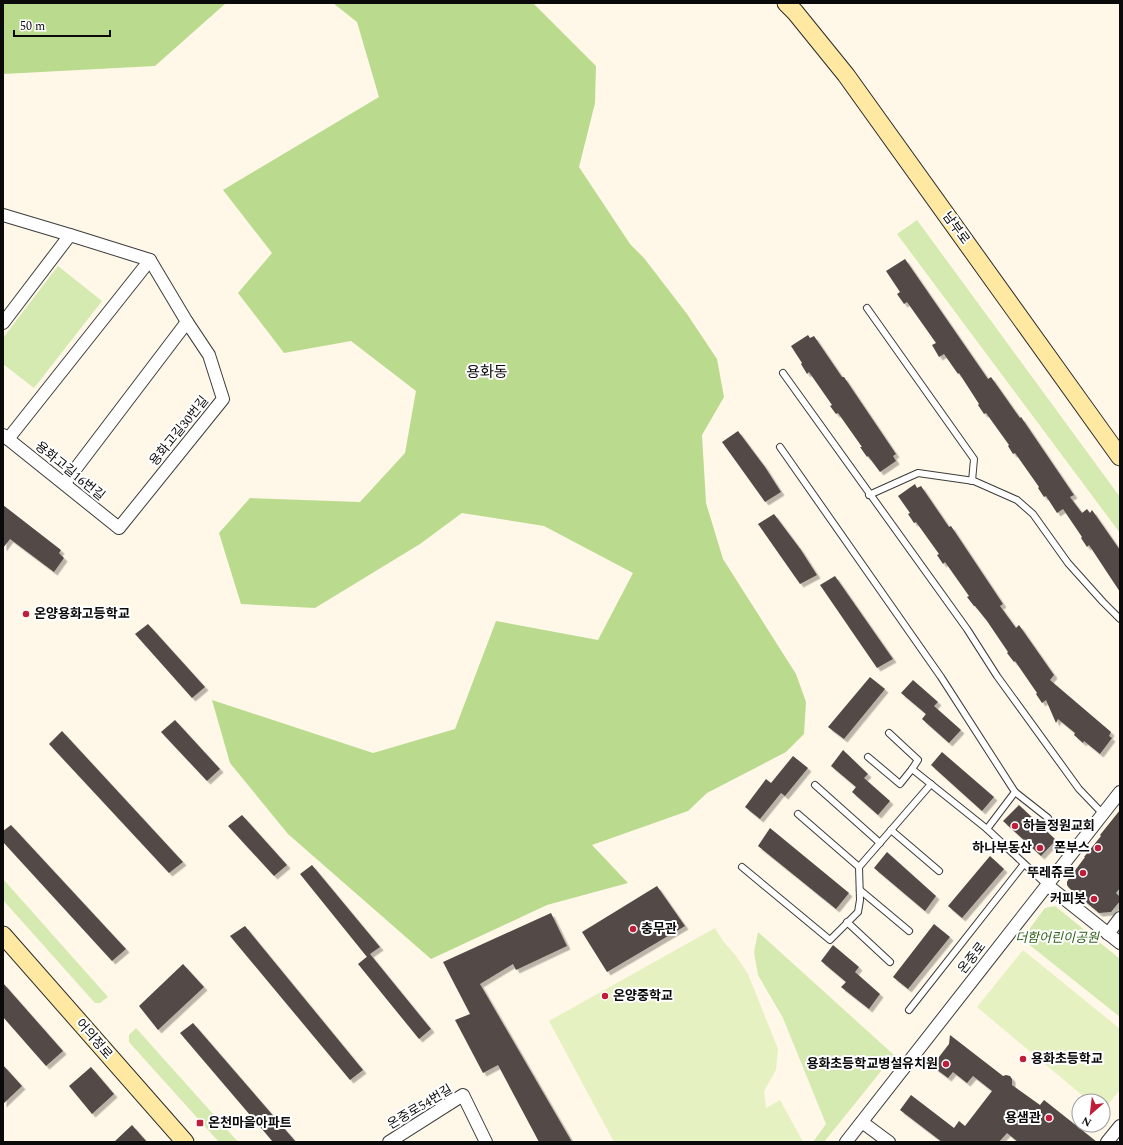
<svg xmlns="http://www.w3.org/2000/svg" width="1123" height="1145" font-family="Spectral,'Noto Sans KR',serif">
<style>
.green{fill:#d5eab0}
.forest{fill:#badb8e}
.pitch{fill:#e6f1c2}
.building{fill:#534946;filter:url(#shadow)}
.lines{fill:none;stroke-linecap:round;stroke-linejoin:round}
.lane-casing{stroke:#3d3d3d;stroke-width:8}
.street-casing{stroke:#3d3d3d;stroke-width:14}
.secondary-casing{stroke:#2c2c2c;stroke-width:19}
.lane{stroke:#fff;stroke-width:6}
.street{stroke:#fff;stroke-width:12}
.secondary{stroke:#ffe9a2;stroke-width:17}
.poi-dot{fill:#bf1d39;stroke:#fff;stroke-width:1.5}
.labels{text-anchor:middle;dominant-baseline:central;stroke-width:4;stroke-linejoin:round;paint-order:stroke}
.street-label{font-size:13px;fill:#0a0a0a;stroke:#fff}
.poi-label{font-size:13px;font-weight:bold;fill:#0a0a0a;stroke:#fff;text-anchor:start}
.park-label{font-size:13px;font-style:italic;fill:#316319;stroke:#fff}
.quarter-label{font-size:15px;fill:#0a0a0a;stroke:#fff}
</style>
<defs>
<filter id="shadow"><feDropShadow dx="3.5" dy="3.5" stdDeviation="0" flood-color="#0004"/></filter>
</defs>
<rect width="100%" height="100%" fill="#fff7e7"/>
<g class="green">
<polygon points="917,220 1120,497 1120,533 897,234"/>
<polygon points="58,266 102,301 34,388 3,364 3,338"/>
<polygon points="3,879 108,997 100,1003 95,1003 3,900"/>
<polygon points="1055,906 1120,959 1120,1017 1022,939 1045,908"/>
<polygon points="758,932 894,1055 824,1142 813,1142 826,1124 783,1018 758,975 754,952"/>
<polygon points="136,1028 238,1142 219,1142 129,1042 129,1035"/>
</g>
<g class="forest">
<polygon points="3,3 226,3 155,66 3,74"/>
<polygon points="333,3 533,3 596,66 595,103 579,167 630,244 644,258 687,314 717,359 724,397 702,435 706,503 723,559 796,674 806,702 804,734 786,752 707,793 688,811 592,845 628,883 547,905 431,959 288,834 230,763 212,700 373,753 455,729 496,621 598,640 633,573 544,526 462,513 420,544 315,608 241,604 219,533 250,498 360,502 405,453 416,391 351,341 284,353 238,293 272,253 223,190 379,97 357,22"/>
</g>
<g class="pitch">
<polygon points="715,928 723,941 736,956 748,974 778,1049 776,1070 764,1091 766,1108 780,1100 803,1142 614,1142 549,1021"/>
<polygon points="1023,950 1120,1029 1120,1090 1103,1110 1103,1101 1089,1101 977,1007"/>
</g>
<g class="building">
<polygon points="905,259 988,379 991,377 1020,418 1021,417 1074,495 1070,497 1082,513 1087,509 1090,513 1092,510 1120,550 1120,592 1089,545 1087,547 1081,538 1082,537 1063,509 1057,513 1046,496 1044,497 1038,488 1039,487 1015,453 1013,454 1008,446 1009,445 986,413 984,414 978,405 979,404 959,373 958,374 944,354 939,357 932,345 936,343 907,302 904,304 897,294 900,292 886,271"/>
<polygon points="808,335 810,338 814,336 842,377 844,377 896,454 893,456 896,461 880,472 868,456 867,457 860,447 862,447 838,413 836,414 830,406 832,405 809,372 807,374 801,364 802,363 791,346"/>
<polygon points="738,431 765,467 781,492 765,502 722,442"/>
<polygon points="915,484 917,488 921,486 949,527 951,526 1003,604 1000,606 1016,628 1019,625 1054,675 1050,680 1111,732 1109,736 1112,738 1100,754 1084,741 1083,743 1074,735 1075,733 1058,719 1056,723 1046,700 1042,703 1036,694 1037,693 1015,661 1014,662 1007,653 1008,652 987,621 975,606 974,606 967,597 969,596 945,562 943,564 937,555 939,554 916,522 914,523 908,514 910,513 898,496"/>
<polygon points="3,505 61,550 59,553 64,558 54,572 10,539 3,548"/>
<polygon points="774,514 801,550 817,575 800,584 758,524"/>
<polygon points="835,576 893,659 877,668 820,585"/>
<polygon points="148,624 205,687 192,698 135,634"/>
<polygon points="870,677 885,689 844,739 828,727"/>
<polygon points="913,680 938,702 934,706 961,730 949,743 922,719 926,714 901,693"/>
<polygon points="175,720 220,769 207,781 161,732"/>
<polygon points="62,731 183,862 169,873 49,744"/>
<polygon points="843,750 868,774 864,778 890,801 878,815 852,792 856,787 831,766"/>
<polygon points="942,752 994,797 982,811 931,765"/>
<polygon points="793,756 808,768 785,796 781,793 760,819 745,807 766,779 771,783"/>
<polygon points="1019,805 1056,840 1041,856 1003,821"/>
<polygon points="1120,810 1120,888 1116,893 1120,897 1120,901 1111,912 1099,913 1069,888 1067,885 1067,882 1068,880 1085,857 1084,857 1101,836 1100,835"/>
<polygon points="242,815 287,865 274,876 228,826"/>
<polygon points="11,825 126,949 112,961 3,842 3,831"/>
<polygon points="770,828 849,893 836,909 758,846"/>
<polygon points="887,852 936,896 925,911 874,868"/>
<polygon points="990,856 1004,869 962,918 948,906"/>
<polygon points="312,865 380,947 370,954 431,1029 419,1039 358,964 369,955 367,957 300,874"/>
<polygon points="657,886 685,926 607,972 582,932"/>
<polygon points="551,913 567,946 516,970 513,964 480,984 572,1142 539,1142 498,1065 483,1073 455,1020 470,1014 443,962"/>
<polygon points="934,924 950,937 908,989 893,977"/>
<polygon points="245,926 363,1070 350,1080 230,936"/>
<polygon points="833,945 859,967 855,972 880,994 869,1009 841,987 846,982 821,961"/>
<polygon points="183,964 204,987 158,1030 139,1006"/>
<polygon points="3,983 63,1051 46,1066 3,1017"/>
<polygon points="193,1023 296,1142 273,1142 180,1033"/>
<polygon points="950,1035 1003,1076 1006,1075 1010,1076 1012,1079 1012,1085 1040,1105 1044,1100 1097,1142 1018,1142 1007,1133 999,1142 942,1142 900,1110 911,1095 954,1128 959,1121 965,1126 992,1091 973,1076 967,1083 953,1072 948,1078 932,1066 949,1044"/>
<polygon points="3,1065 22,1086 3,1104"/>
<polygon points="91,1067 114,1094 92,1114 69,1086"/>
<polygon points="132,1125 147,1142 114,1142"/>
</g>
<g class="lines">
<g class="lane-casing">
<g id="lane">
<polyline points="867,308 974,459 972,481"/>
<polyline points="783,373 967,629 997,676 1079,789 1103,814"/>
<polyline points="780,447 941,677 1015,792 987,829 1047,885"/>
<polyline points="869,495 918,473 974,481 1017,500 1033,514 1068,563 1103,602 1120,619"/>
<polyline points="889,733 918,760 912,769"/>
<polyline points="868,757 900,784 912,769 987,829"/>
<polyline points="815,785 880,843"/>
<polyline points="1015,792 1048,818"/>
<polyline points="798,814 859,867"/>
<polyline points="891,830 939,871"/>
<polyline points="742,867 830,940 858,912 860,900 859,867 931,784"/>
<polyline points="860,890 909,931"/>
<polyline points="847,922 890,962"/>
<polyline points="909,1010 1024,864"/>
</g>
</g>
<g class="street-casing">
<g id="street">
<polyline points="3,215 70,235"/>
<polyline points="3,323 70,235 150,260 187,322"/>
<polyline points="3,435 119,528 223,399 209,355 187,322 64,484"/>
<polyline points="8,439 150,260"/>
<polyline points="1047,885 1120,943"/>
<polyline points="1108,934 1120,918"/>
<polyline points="862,1122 889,1142"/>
<polyline points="389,1142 463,1095 486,1142"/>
<polyline points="846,1142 1120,792"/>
<polyline points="1107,1142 1120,1126"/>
</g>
</g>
<g class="secondary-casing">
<g id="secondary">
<polyline points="786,3 795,12 846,75 1120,457"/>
<polyline points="3,935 185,1142"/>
</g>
</g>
<use href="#lane" class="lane"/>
<use href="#street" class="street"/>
<use href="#secondary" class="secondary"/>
</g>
<g class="poi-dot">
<circle cx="26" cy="614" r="4"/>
<circle cx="1015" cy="826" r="4"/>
<circle cx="1040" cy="848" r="4"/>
<circle cx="1098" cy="848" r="4"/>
<circle cx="1083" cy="873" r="4"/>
<circle cx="1094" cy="899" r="4"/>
<circle cx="633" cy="929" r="4"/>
<circle cx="605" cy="996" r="4"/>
<circle cx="1023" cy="1059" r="4"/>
<circle cx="946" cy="1064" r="4"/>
<circle cx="1049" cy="1118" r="4"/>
<rect x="196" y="1119" width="8" height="8" rx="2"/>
</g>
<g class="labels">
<g class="street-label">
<text transform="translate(956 228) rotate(54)">남부로</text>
<text transform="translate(179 431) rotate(-51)">용화고길30번길</text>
<text transform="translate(70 471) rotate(39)">용화고길16번길</text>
<text transform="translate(972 958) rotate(-52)">온중로</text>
<text transform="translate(94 1039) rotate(49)">어의정로</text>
<text transform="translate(420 1107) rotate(-31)">온중로54번길</text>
</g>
<g class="poi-label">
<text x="34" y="614">온양용화고등학교</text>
<text x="1023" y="826">하늘정원교회</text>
<text x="1032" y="848" text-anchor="end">하나부동산</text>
<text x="1090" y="848" text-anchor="end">폰부스</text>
<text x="1075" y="873" text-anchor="end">뚜레쥬르</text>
<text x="1086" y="899" text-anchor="end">커피봇</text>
<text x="641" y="929">충무관</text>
<text x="613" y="996">온양중학교</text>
<text x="1031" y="1059">용화초등학교</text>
<text x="938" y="1064" text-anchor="end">용화초등학교병설유치원</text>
<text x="1041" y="1118" text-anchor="end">용샘관</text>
<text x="208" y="1123">온천마을아파트</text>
</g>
<g class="park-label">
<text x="1057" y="938">더함어린이공원</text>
</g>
<g class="quarter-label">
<text x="487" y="372">용화동</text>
</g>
</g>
<rect width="1123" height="1145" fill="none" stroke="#0a0a0a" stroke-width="8"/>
<g transform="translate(1091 1113) rotate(208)"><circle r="19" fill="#ffffff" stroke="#9d9d9d"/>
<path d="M0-3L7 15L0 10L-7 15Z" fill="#bf1d39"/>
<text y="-6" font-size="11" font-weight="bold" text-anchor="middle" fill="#0a0a0a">N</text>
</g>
<path d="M14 30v6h96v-6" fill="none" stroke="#0a0a0a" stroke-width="2"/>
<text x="20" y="30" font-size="12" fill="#0a0a0a" stroke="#ffffff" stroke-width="3" paint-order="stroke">50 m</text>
</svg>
